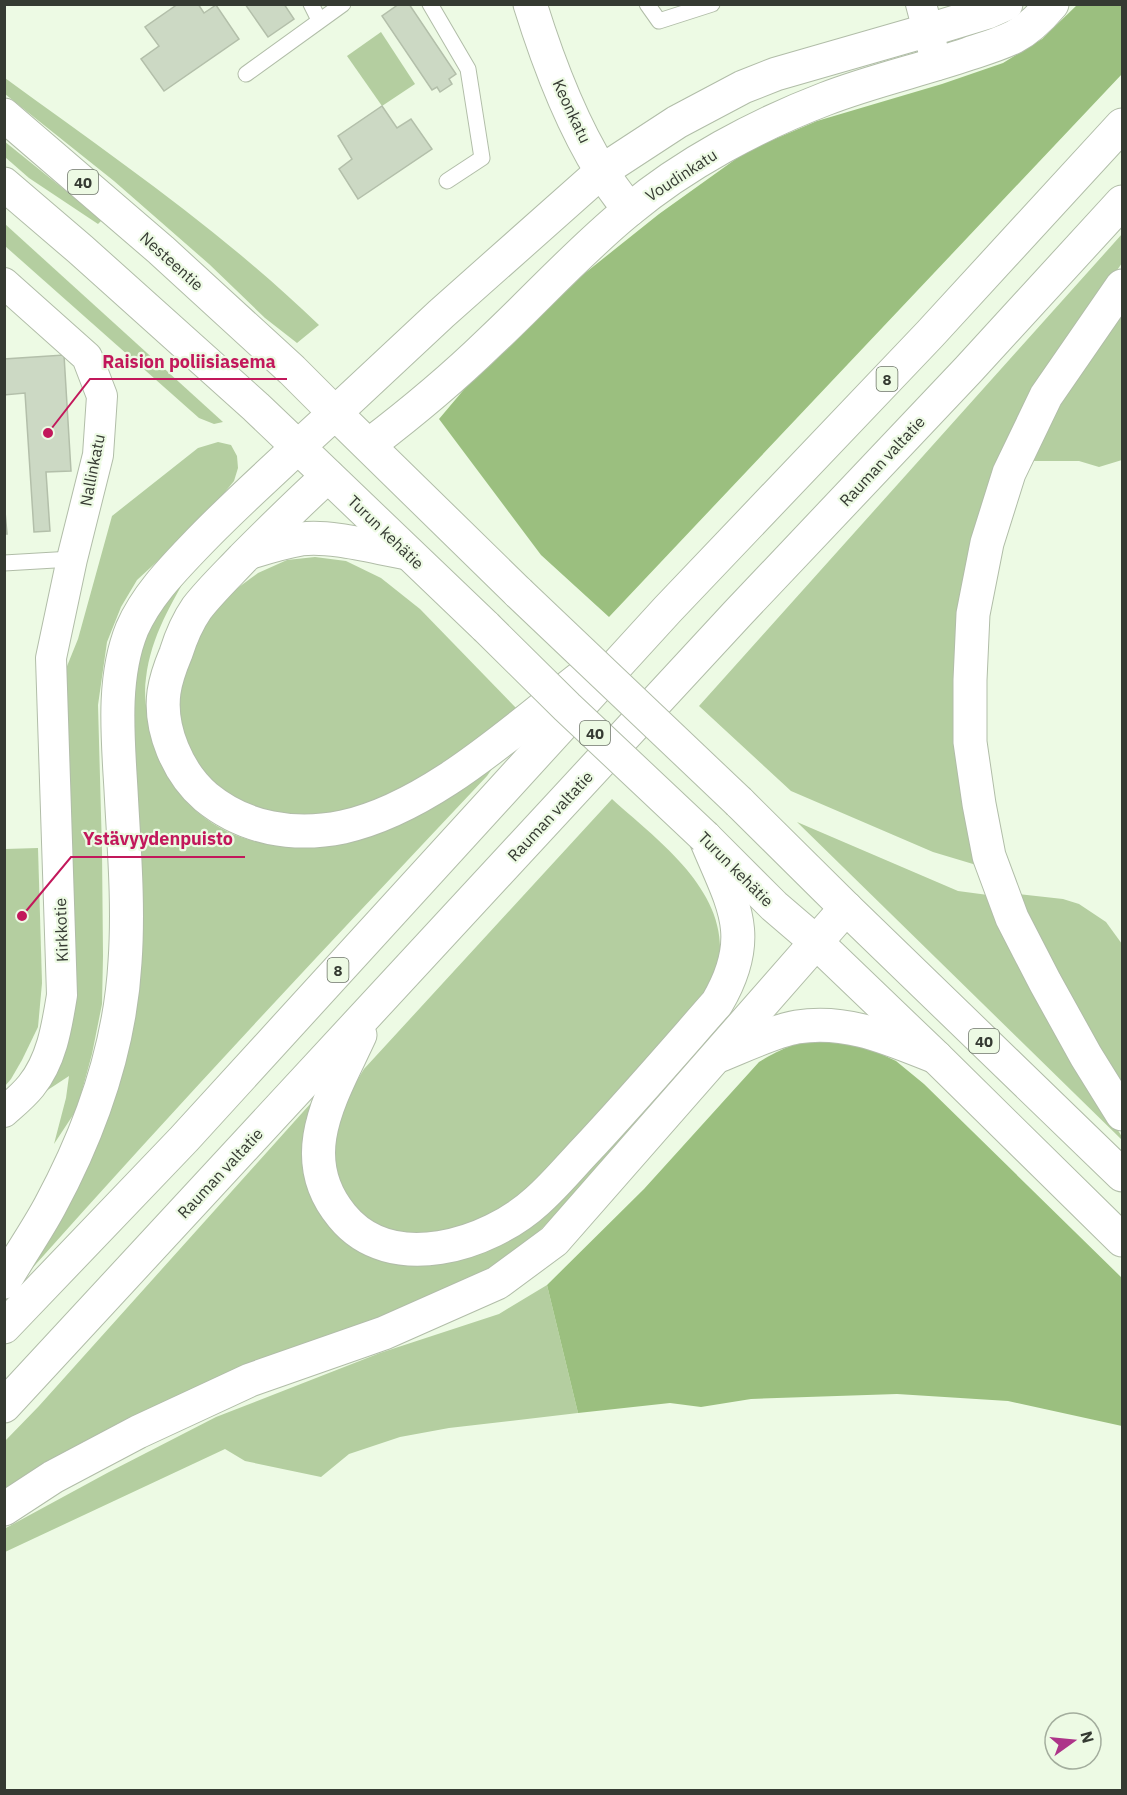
<svg xmlns="http://www.w3.org/2000/svg" width="1127" height="1795" font-family="'IBM Plex Sans',sans-serif">
<style>
.green{fill:#b4cea0}
.forest{fill:#9bbf7f}
.building{fill:#ccd9c4;stroke:#b3bfaa;stroke-width:1.5}
.lines{fill:none;stroke-linecap:round;stroke-linejoin:round}
.service-casing{stroke:#b1bda8;stroke-width:17}
.minor-casing{stroke:#b1bda8;stroke-width:32}
.tertiary-casing{stroke:#b1bda8;stroke-width:35}
.secondary-casing{stroke:#b1bda8;stroke-width:35}
.primary-casing{stroke:#b1bda8;stroke-width:35}
.trunk-casing{stroke:#b1bda8;stroke-width:35}
.motorway-casing{stroke:#b1bda8;stroke-width:35}
.service{stroke:#fff;stroke-width:15}
.minor{stroke:#fff;stroke-width:30}
.tertiary{stroke:#fff;stroke-width:33}
.secondary{stroke:#fff;stroke-width:33}
.primary{stroke:#fff;stroke-width:33}
.trunk{stroke:#fff;stroke-width:33}
.motorway{stroke:#fff;stroke-width:33}
.trunk-bridge-casing{stroke:#b1bda8;stroke-width:35;stroke-linecap:butt}
.trunk-bridge{stroke:#fff;stroke-width:33}
.labels{text-anchor:middle;dominant-baseline:central;stroke-width:4.5;stroke-linejoin:round;paint-order:stroke}
.shield{fill:#edfae4;stroke:#6c7467;stroke-width:1.5}
.shield-label{font-size:15px;font-weight:bold;fill:#353a32}
.street-label{font-size:16px;fill:#353a32;stroke:#edfae4}
.leader{fill:none;stroke:#c2185b;stroke-width:2}
.callout-dot{fill:#c2185b;stroke:#edfae4;stroke-width:2}
.callout-label{font-size:18px;text-anchor:middle;font-weight:bold;fill:#c2185b;stroke:#edfae4;stroke-width:4.5;stroke-linejoin:round;paint-order:stroke}
</style>
<rect width="100%" height="100%" fill="#edfae4"/>
<g class="green">
<polygon points="381,32 415,84 382,106 347,56"/>
<path d="M 5,78 C 112,156 223,232 319,325 L 297,343 L 265,318 L 209,264 L 114,181 L 5,94 Z"/>
<polygon points="4,141 102,220 98,224 29,178 5,157"/>
<polygon points="5,224 223,422 214,424 199,418 5,246"/>
<polygon points="1122,234 1122,263 1074,332 977,531 983,867 933,852 791,791 699,706"/>
<polygon points="1122,315 1122,460 1099,467 1079,461 1027,461 1069,391"/>
<polygon points="218,442 231,445 237,456 238,468 234,481 201,521 137,580 121,607 107,642 98,705 102,850 103,956 102,1004 92,1054 77,1109 54,1144 66,1098 69,1076 37,1097 61,1062 61,681 78,639 112,516 198,448"/>
<polygon points="315,557 346,561 381,578 420,609 518,710 426,776 385,799 340,815 293,818 242,805 198,773 179,724 178,695 193,648 217,603 258,573 287,560"/>
<path d="M 193,566 C 172,602 151,636 146,678 C 143,698 148,721 153,741 C 179,832 267,862 353,840 L 494,766 L 487,776 C 330,943 172,1110 20,1282 L 108,1103 L 134,638 Z"/>
<path d="M 612,799 C 656,839 724,887 720,954 C 719,965 713,978 710,990 L 527,1194 L 447,1236 L 384,1234 L 342,1195 L 332,1163 L 340,1115 L 350,1092 L 364,1069 Z"/>
<polygon points="797,822 958,891 988,895 1077,1062 1122,1137 1122,1140"/>
<polygon points="38,848 42,983 38,1027 22,1060 11,1079 5,1086 5,849"/>
<polygon points="1018,894 1063,899 1079,904 1106,922 1122,944 1122,1095 1084,1032"/>
<polygon points="652,1102 561,1210 535,1235 510,1256 448,1291 5,1495 5,1441 39,1406 311,1103 305,1123 305,1152 317,1199 443,1259"/>
<polygon points="547,1285 578,1413 449,1428 400,1437 349,1454 321,1477 245,1461 225,1449 5,1552 4,1529 109,1472 216,1417 380,1353 499,1314"/>
</g>
<g class="forest">
<polygon points="1077,5 1122,5 1122,74 609,617 541,555 439,419 515,329 659,214 747,151 817,121 942,84 1003,63 1042,39"/>
<path d="M 819,1040 L 862,1045 L 896,1061 L 924,1084 L 1122,1278 L 1122,1426 L 1008,1401 L 897,1394 L 751,1399 L 701,1407 L 670,1403 L 578,1413 L 547,1285 L 644,1189 L 759,1062 C 781,1049 793,1043 819,1040 Z"/>
</g>
<g class="building">
<polygon points="178,4 198,4 204,13 216,5 239,39 164,91 141,59 159,46 145,27"/>
<polygon points="245,4 284,4 294,19 268,37"/>
<polygon points="399,4 409,4 456,74 449,79 452,84 440,92 437,87 432,90 382,16"/>
<polygon points="382,106 397,128 411,119 432,149 358,199 339,169 352,159 338,136"/>
<polygon points="64,355 71,471 46,472 50,531 34,532 25,393 4,395 4,359"/>
<polygon points="4,500 7,534 4,534"/>
</g>
<g class="lines">
<g class="service-casing">
<g id="service">
<polyline points="311,4 319,20"/>
<polyline points="430,4 468,69 482,158 447,181"/>
<polyline points="647,4 659,21 712,4"/>
<polyline points="246,74 343,4"/>
<polyline points="4,563 72,559"/>
</g>
</g>
<g class="minor-casing">
<g id="minor">
<polyline points="921,4 937,65"/>
<path d="M 4,283 L 87,357 L 102,396 L 98,455 L 72,559 L 51,658 L 62,995 C 57,1026 52,1060 31,1086 C 23,1096 13,1104 4,1112"/>
</g>
</g>
<g class="tertiary-casing">
<path id="tertiary" d="M 530,4 C 548,62 570,121 602,172 C 610,185 620,197 629,210"/>
</g>
<g class="secondary-casing">
<g id="secondary">
<polyline points="335,413 441,314 602,171 677,122 743,87 776,74 929,30 988,12 1006,4"/>
<path d="M 369,445 C 411,413 452,379 490,342 C 536,299 579,251 628,211 C 684,164 757,125 825,99 C 871,81 921,70 968,54 C 983,49 1000,44 1014,37 C 1029,29 1041,17 1052,4"/>
</g>
</g>
<g class="primary-casing">
<g id="primary">
<polyline points="4,115 161,250 292,370 335,413"/>
<polyline points="4,184 80,249 256,407 298,447"/>
</g>
</g>
<g class="trunk-casing">
<g id="trunk">
<polyline points="486,627 298,447 335,413 519,593"/>
<polyline points="739,802 846,908 1122,1175"/>
<polyline points="705,837 774,906 816,942 936,1057 1122,1240"/>
</g>
</g>
<g class="motorway-casing">
<g id="motorway">
<polyline points="1122,286 1046,396 1009,473 987,543 973,614 970,680 970,742 979,804 989,856 1012,918 1045,982 1086,1056 1122,1114"/>
<path d="M 328,476 C 299,502 271,530 243,558 C 228,574 211,590 197,608 C 188,621 181,637 176,653 C 171,665 166,678 164,692 C 159,729 178,773 206,797 C 245,829 294,837 343,827 C 429,808 511,732 579,679"/>
<path d="M 251,552 C 267,547 284,542 301,539 C 332,535 377,548 408,553"/>
<path d="M 360,1035 C 333,1094 292,1156 342,1216 C 391,1276 489,1245 537,1201 C 554,1186 569,1168 584,1152 C 630,1103 673,1053 717,1003 C 757,935 732,903 705,837"/>
<path d="M 718,1056 C 741,1047 774,1031 797,1027 C 848,1019 890,1039 936,1057"/>
<path d="M 4,1282 C 19,1256 36,1232 50,1206 C 91,1130 120,1049 125,962 C 129,905 124,847 121,790 C 118,738 112,678 132,629 C 146,597 170,572 194,547 C 227,512 263,480 298,447"/>
<polyline points="4,1327 184,1139 668,609 930,334 1122,125"/>
<polyline points="4,1406 738,613 968,370 1122,202"/>
<polyline points="4,1509 53,1477 138,1432 250,1380 384,1333 497,1283 554,1241 846,908"/>
</g>
</g>
<use href="#service" class="service"/>
<use href="#minor" class="minor"/>
<use href="#tertiary" class="tertiary"/>
<use href="#secondary" class="secondary"/>
<use href="#primary" class="primary"/>
<use href="#trunk" class="trunk"/>
<use href="#motorway" class="motorway"/>
<g class="trunk-bridge-casing">
<g id="trunk-bridge">
<polyline points="519,593 739,802"/>
<polyline points="486,627 567,707 705,837"/>
</g>
</g>
<use href="#trunk-bridge" class="trunk-bridge"/>
</g>
<g class="labels">
<g class="shield">
<rect x="68" y="170" width="30" height="24" rx="4.5"/>
<rect x="876.5" y="367" width="21" height="24" rx="4.5"/>
<rect x="580" y="721" width="30" height="24" rx="4.5"/>
<rect x="327.5" y="958" width="21" height="24" rx="4.5"/>
<rect x="969" y="1029" width="30" height="24" rx="4.5"/>
</g>
<g class="shield-label">
<text x="83" y="182">40</text>
<text x="887" y="379">8</text>
<text x="595" y="733">40</text>
<text x="338" y="970">8</text>
<text x="984" y="1041">40</text>
</g>
<g class="street-label">
<text transform="translate(572 111) rotate(65)">Keonkatu</text>
<text transform="translate(681 175) rotate(-33)">Voudinkatu</text>
<text transform="translate(172 261) rotate(42)">Nesteentie</text>
<text transform="translate(882 461) rotate(-47)">Rauman valtatie</text>
<text transform="translate(92 470) rotate(-79)">Nallinkatu</text>
<text transform="translate(386 532) rotate(44)">Turun kehätie</text>
<text transform="translate(550 816) rotate(-47)">Rauman valtatie</text>
<text transform="translate(736 869) rotate(45)">Turun kehätie</text>
<text transform="translate(61 930) rotate(-92)">Kirkkotie</text>
<text transform="translate(220 1173) rotate(-47)">Rauman valtatie</text>
</g>
</g>
<path class="leader" d="M48 433L90 379H287M22 916L71 857H245"/>
<g class="callout-dot">
<circle cx="48" cy="433" r="6"/>
<circle cx="22" cy="916" r="6"/>
</g>
<g class="callout-label">
<text x="189" y="368">Raision poliisiasema</text>
<text x="158" y="845">Ystävyydenpuisto</text>
</g>
<rect width="1127" height="1795" fill="none" stroke="#353a32" stroke-width="12"/>
<g transform="translate(1073 1741) rotate(75)"><circle r="28" fill="#edfae4" stroke="#a3ad9d" stroke-width="1.5"/>
<path d="M0-4.5L10 22L0 15L-10 22Z" fill="#ad3489"/>
<text y="-9" font-size="16" font-weight="bold" text-anchor="middle" fill="#353a32">N</text>
</g>
</svg>
